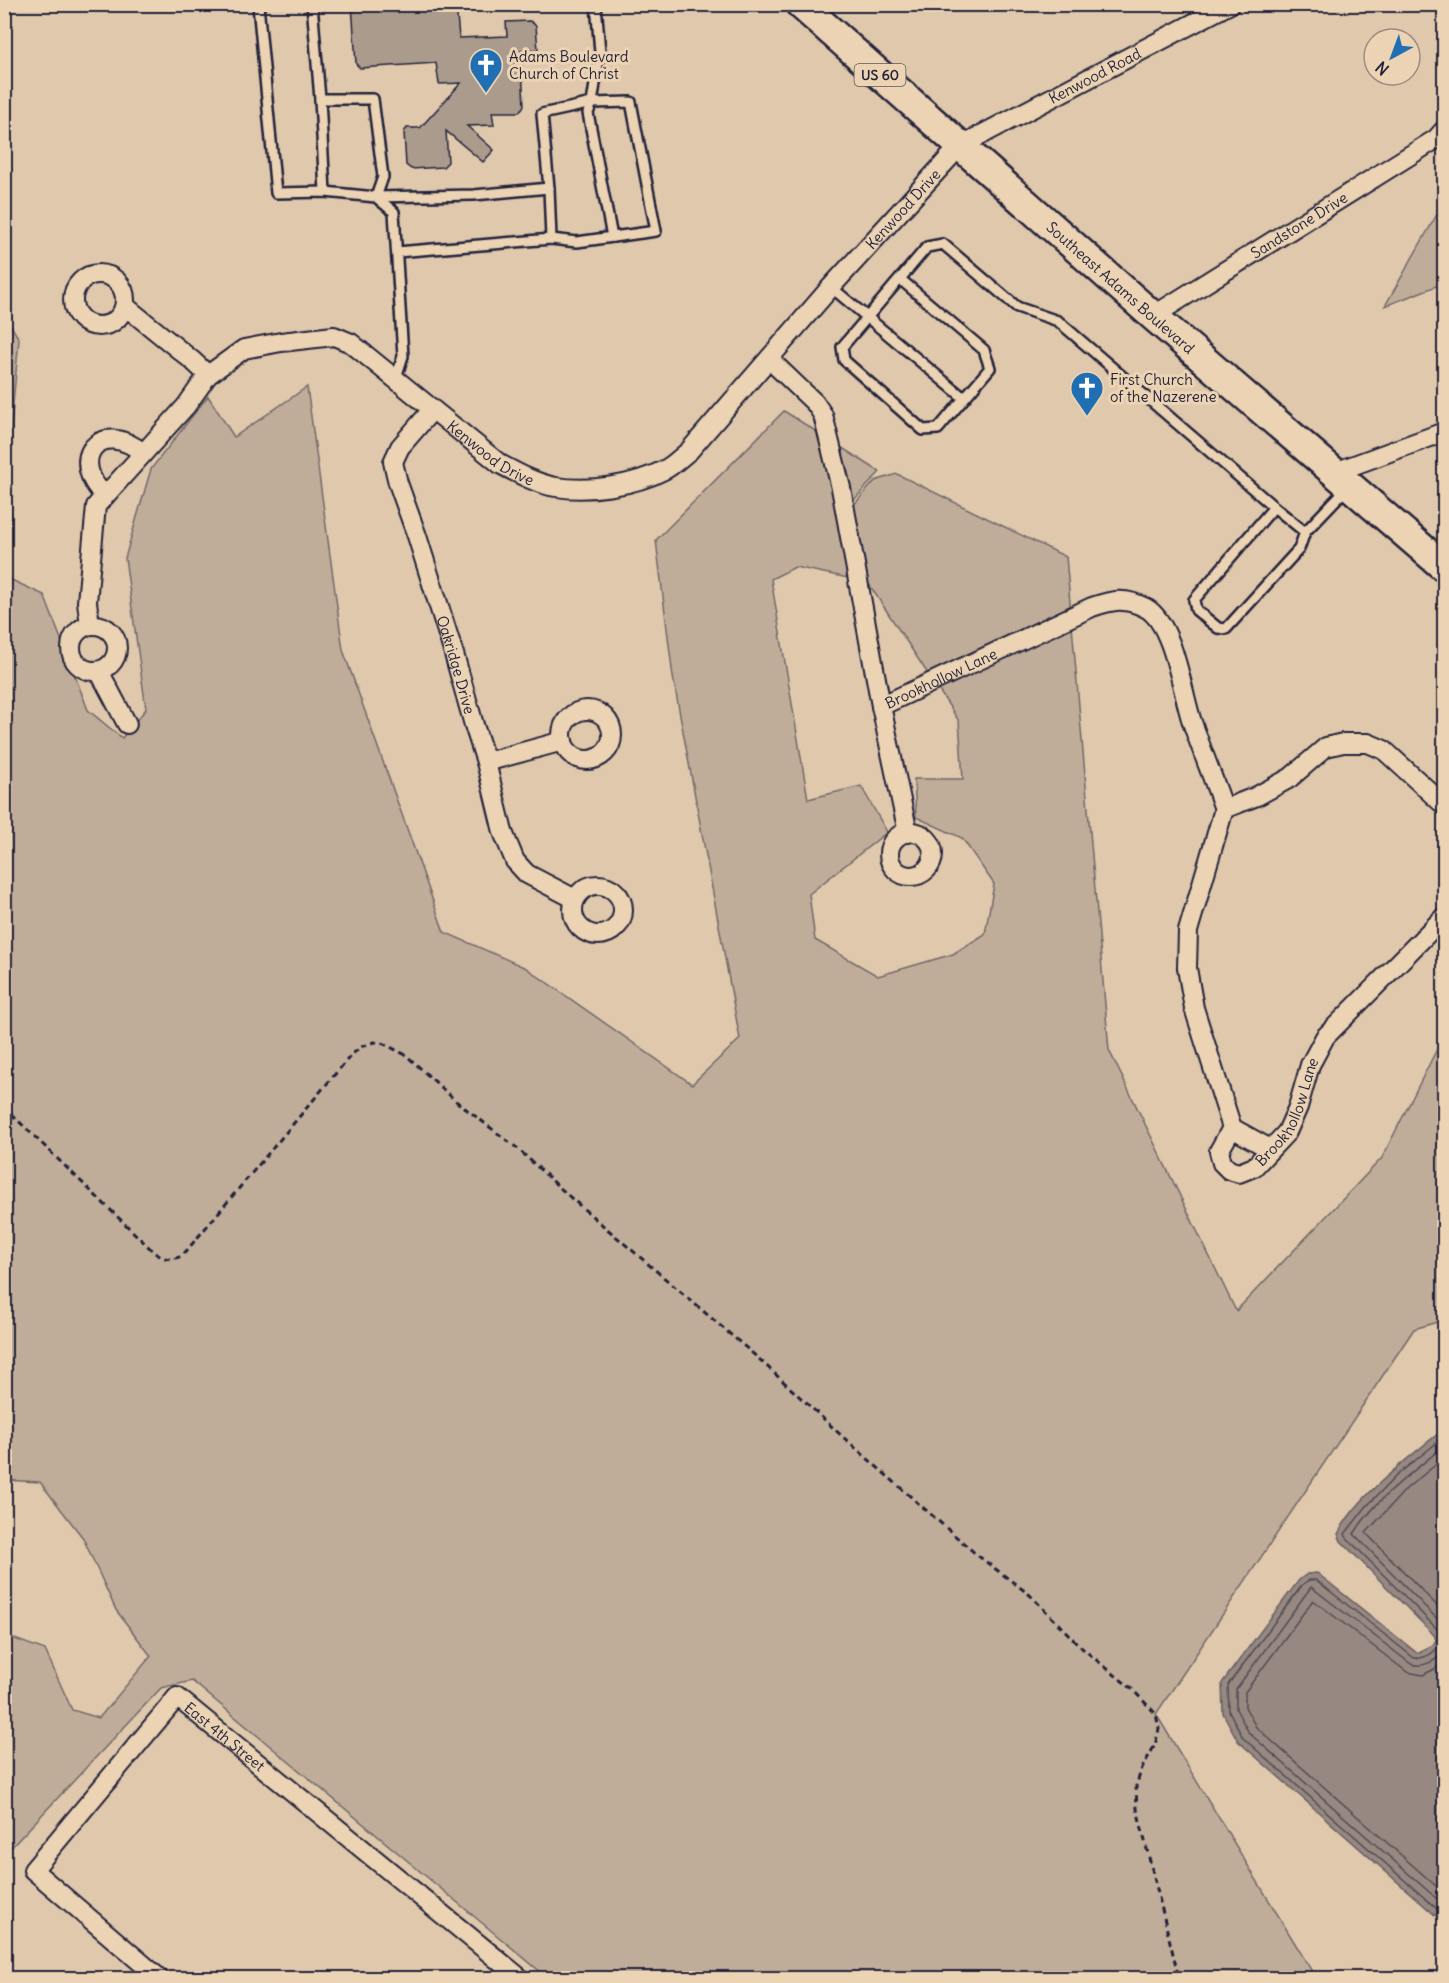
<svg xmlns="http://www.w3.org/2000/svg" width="1449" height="1983" font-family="Delius,sans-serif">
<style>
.green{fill:#c0ad99;stroke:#71686a;stroke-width:1.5}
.water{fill:#978981;stroke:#686065;stroke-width:1.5}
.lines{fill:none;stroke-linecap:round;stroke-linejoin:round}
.shore{stroke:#514b57;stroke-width:1.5}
.building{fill:#aa9b8c;stroke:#22223b;stroke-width:1.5}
.lane-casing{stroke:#22223b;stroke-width:14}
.street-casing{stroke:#22223b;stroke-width:22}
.primary-casing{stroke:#22223b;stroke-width:33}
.path{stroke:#22223b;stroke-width:3;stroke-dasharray:6 4.5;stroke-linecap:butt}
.lane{stroke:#ebd3b3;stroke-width:9}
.street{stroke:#ebd3b3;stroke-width:18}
.primary{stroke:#ebd3b3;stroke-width:28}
.labels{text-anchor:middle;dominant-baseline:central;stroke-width:6;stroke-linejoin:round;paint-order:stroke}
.shield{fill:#ebd3b3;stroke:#5e575f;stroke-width:1.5}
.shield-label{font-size:14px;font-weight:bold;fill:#22223b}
.poi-label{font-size:15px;fill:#22223b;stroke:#ebd3b3;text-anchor:start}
.street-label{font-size:15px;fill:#22223b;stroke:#ebd3b3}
</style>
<rect width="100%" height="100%" fill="#dfc8ac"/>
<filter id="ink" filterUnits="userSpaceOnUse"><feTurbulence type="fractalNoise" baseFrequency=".0167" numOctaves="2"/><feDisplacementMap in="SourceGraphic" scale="12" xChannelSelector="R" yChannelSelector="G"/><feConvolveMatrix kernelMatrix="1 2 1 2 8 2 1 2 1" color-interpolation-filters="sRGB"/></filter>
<g filter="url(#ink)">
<g class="green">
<polygon points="1444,202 1444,283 1385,306"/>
<polygon points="5,316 19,339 9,448 11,525 5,537"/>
<polygon points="307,387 343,650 444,932 526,968 692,1084 740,1039 673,677 656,540 784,411 880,472 838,517 858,580 795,567 771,579 808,799 861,786 887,832 809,894 815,940 878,976 953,954 985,934 994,884 962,838 916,817 914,779 963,779 959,721 855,563 851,508 875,481 897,474 1066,557 1109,1050 1236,1311 1382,1158 1444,1035 1444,1320 1414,1329 1156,1714 1316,1978 548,1978 192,1681 161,1688 5,1854 4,1635 45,1650 72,1710 99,1718 151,1656 116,1610 83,1538 40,1482 5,1480 5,577 44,595 88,710 122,738 146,709 125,558 151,469 208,396 234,437"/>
</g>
<path class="water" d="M 1444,1429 L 1444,1923 L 1238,1741 L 1223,1713 L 1222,1683 L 1299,1580 L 1307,1574 L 1317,1573 L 1417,1653 L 1433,1645 L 1436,1640 L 1434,1635 L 1341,1541 L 1338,1534 C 1356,1497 1412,1455 1444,1429 Z"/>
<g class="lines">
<g class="shore">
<path d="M 1444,1437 L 1396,1476 L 1366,1507 L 1345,1534 L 1347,1538 L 1439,1631 L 1442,1640 C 1438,1651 1426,1659 1414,1658 L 1316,1580 L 1309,1580 L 1303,1584 L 1228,1685 L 1229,1711 L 1243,1738 L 1444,1915"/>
<path d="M 1444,1446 C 1413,1472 1375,1499 1354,1534 L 1444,1626"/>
<polyline points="1444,1458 1407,1488 1366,1533 1444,1613"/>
<path d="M 1444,1652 C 1436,1661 1423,1668 1411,1664 L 1311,1587 L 1236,1689 L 1236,1709 L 1249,1733 L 1444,1905"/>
<polyline points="1444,1664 1423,1675 1407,1672 1313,1600 1245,1692 1245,1707 1256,1727 1444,1893"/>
</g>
</g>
<polygon class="building" points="352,4 456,4 459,38 507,36 506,22 530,21 536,26 538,50 521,51 524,106 519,112 492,112 494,125 467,126 494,150 483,162 446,131 448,162 443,167 411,169 406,165 404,132 407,128 420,128 461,83 439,84 436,63 360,68 356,64"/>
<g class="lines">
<g class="lane-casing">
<g id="lane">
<polyline points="262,4 258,5 276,193 325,192 376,197 394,212 403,356 395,381"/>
<polyline points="312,4 320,99"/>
<polyline points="592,103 588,113 612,237"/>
<polyline points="549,188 551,239"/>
<polyline points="325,192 320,99 373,99 383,177 376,197 474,195 549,188 542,114 592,103"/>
<polyline points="397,252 551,239 577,242 656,231 631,102 592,103 600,52 596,4"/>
<polyline points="900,279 984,350 990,368 938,429 923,430 844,360 842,347 927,247 943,244 1017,307 1058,321 1274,507"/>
<polyline points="831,287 964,398"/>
<polyline points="1305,532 1274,507 1194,600 1196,610 1218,628 1226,629 1299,549 1305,532 1346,489"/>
</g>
</g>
<g class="street-casing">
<g id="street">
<circle cx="99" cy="300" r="26"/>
<polyline points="125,306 193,361 208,375"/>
<path id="s1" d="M 1153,316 L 1436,139 L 1444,130"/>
<polyline points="769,359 815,403 823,415 841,488 881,706 908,833"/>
<path id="s2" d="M 432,410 L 400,447 L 393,462 L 398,483 L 417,536 L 454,654 L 474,725 L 486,762 L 503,832 L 515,861 L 527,874 L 575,899"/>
<polyline points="1335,472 1444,432"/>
<path d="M 105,496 C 67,460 99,417 143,453"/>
<circle cx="94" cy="648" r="23"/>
<path id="s3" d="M 90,625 L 87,602 L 96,506 L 186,406 L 208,375 L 244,349 L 281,342 L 334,336 L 351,343 L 500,464 C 517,473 537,484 556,487 C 589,492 633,486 664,470 C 673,466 681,457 689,451 L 831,287 L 960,146 L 1230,4"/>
<polyline points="99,671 127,724"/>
<path id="s4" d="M 881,706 L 1092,607 C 1113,600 1125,597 1146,608 C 1174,624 1182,693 1192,722 C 1202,751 1214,780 1224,809"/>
<circle cx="587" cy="735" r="25"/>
<polyline points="486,762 563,741"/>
<path id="s5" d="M 1444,805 L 1384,750 L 1368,743 L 1343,743 L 1326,747 L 1290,778 L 1257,796 L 1224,809 L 1188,931 L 1187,968 L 1194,1008 L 1232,1128 L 1219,1151 L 1222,1163 L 1229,1170 L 1239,1173 L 1254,1167 L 1287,1132 L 1298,1107 L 1310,1065 L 1325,1037 L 1444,917"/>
<circle cx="911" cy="854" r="22"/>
<circle cx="598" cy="910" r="25"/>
<polyline points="1232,1128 1270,1149"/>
<path id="s6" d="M 159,1978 L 33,1870 L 177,1697 L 520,1978"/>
</g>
</g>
<g class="primary-casing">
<g id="primary">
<path id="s7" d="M 800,4 L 1153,316 L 1444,567"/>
</g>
</g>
<path class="path" d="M 4,1107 L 155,1253 C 165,1260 171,1260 182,1256 L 352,1054 L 363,1046 L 374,1042 L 382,1043 L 406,1055 L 457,1102 L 517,1148 L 571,1198 L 758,1358 L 843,1437 L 977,1555 L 1030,1595 L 1083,1649 L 1131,1688 L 1156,1714 L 1159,1729 L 1155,1745 L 1142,1768 L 1136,1786 L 1137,1809 L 1179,1978"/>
<use href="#lane" class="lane"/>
<use href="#street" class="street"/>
<use href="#primary" class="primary"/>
</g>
</g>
<defs>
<g id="church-pin" transform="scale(1.725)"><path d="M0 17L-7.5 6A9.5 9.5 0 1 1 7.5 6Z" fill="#1f6fb2" stroke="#ebd3b3"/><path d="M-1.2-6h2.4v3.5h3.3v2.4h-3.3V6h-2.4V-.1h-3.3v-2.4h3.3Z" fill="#fff"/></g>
</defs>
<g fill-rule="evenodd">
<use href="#church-pin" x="486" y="65"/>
<use href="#church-pin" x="1087" y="388"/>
</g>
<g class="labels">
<rect class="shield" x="854.5" y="64" width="51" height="22" rx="4.5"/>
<g class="shield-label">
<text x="880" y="75">US 60</text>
</g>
<g class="poi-label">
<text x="509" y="56">Adams Boulevard<tspan x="509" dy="17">Church of Christ</tspan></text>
<text x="1110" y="379">First Church<tspan x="1110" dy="17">of the Nazerene</tspan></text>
</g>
<g class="street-label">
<text stroke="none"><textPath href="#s3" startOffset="1401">Kenwood Road</textPath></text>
<text stroke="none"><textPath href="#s3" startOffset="1164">Kenwood Drive</textPath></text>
<text stroke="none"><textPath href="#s1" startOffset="172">Sandstone Drive</textPath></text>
<text stroke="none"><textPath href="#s7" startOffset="428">Southeast Adams Boulevard</textPath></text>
<text stroke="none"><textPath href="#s3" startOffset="624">Kenwood Drive</textPath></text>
<text stroke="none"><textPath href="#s2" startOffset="278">Oakridge Drive</textPath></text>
<text stroke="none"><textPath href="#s4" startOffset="66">Brookhollow Lane</textPath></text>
<text stroke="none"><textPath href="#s5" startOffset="734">Brookhollow Lane</textPath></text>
<text stroke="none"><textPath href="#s6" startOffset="453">East 4th Street</textPath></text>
</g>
</g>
<rect width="1449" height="1983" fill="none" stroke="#ebd3b3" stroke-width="24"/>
<rect x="12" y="12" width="1425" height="1959" fill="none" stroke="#22223b" stroke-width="2" filter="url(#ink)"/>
<g transform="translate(1392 57) rotate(221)"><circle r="28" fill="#ebd3b3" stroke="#9b8c83" stroke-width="1.5"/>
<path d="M0-4.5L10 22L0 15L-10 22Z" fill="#1f6fb2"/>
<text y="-9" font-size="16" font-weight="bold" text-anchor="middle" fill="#22223b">N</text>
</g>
</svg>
